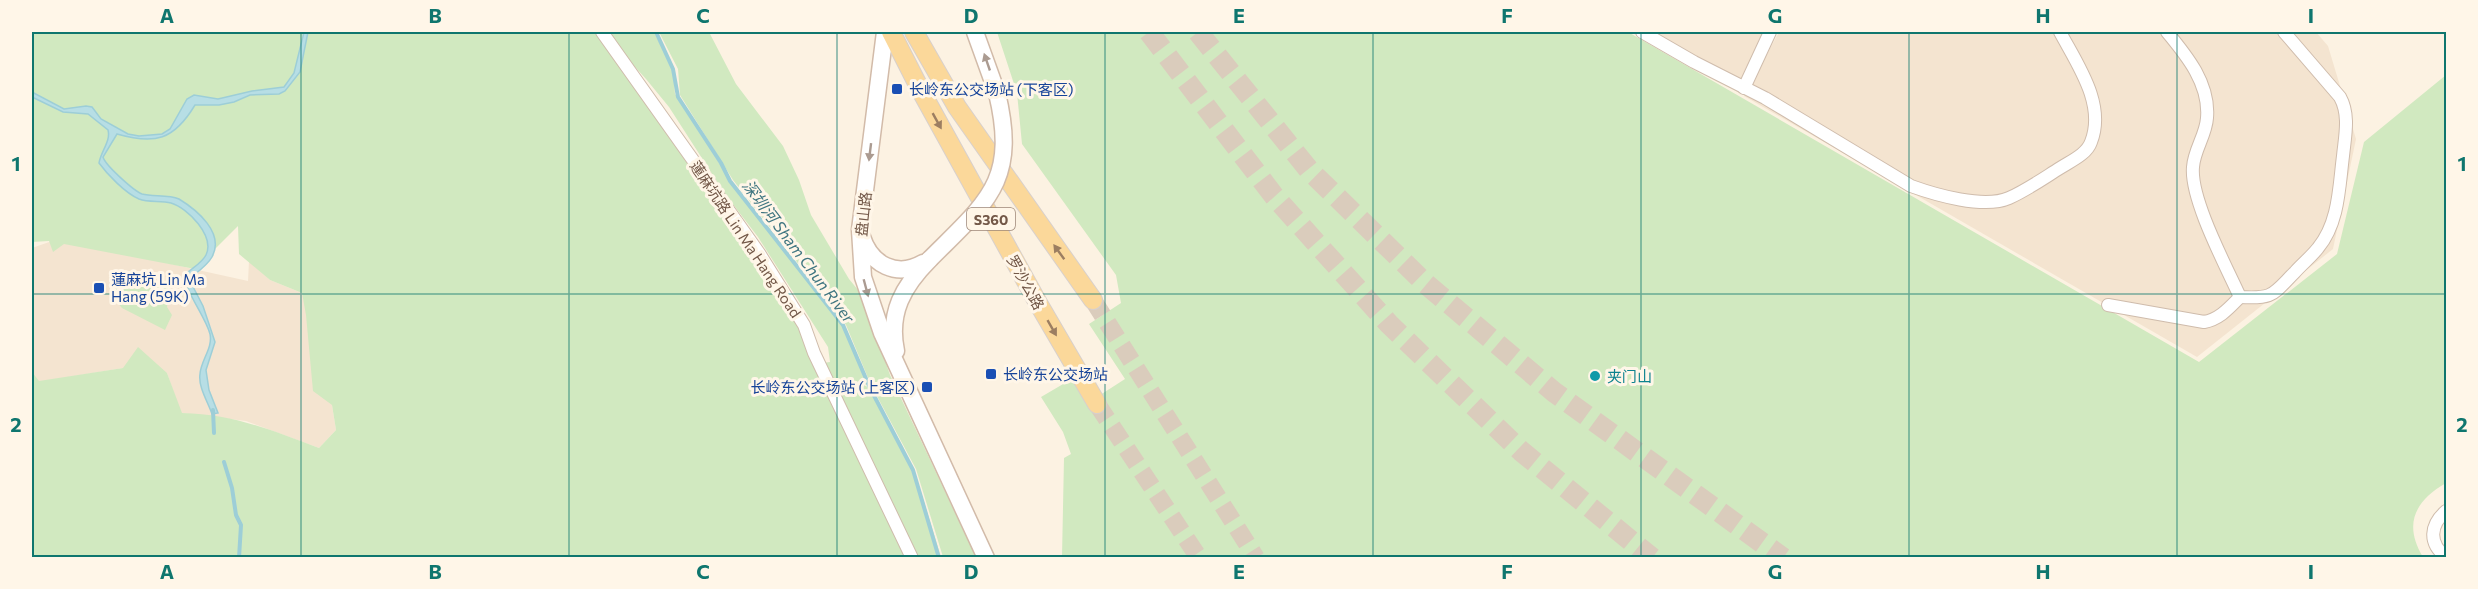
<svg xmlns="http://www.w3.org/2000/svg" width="2478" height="589" font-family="Commissioner,'Noto Sans SC',sans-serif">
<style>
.residential{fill:#f4e4d0}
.green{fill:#d1e9c0}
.water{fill:#b7dee5;stroke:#9dced7;stroke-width:1.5}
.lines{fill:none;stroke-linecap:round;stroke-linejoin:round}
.stream{stroke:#9dced7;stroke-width:4}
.primary-tunnel{stroke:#daccbc;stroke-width:18;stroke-dasharray:18 9;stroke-linecap:butt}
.highway-tunnel{stroke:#daccbc;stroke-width:21;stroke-dasharray:21 10;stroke-linecap:butt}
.street-casing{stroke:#cfbcac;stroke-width:14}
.secondary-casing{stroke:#d2bba9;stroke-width:19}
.primary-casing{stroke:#d8d0cc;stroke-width:20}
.street{stroke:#fff;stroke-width:12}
.secondary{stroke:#fff;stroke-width:16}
.primary{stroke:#fbd89a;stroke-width:18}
.secondary-bridge-casing{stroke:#d2bba9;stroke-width:19;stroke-linecap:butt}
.secondary-bridge{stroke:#fff;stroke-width:16}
.oneway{fill:#ab9b91}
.oneway2{fill:#9c7e61}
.grid{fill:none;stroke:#0f766e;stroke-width:1.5;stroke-opacity:0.55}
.transit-dot{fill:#1a4fb4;stroke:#fff6e8;stroke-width:2}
.culture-dot{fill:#0f9aa8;stroke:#fff6e8;stroke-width:2}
.labels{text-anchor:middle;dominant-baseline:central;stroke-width:6;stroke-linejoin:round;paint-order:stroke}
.shield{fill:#fff6e8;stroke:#9d8778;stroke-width:1.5}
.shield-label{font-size:14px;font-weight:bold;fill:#735848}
.transit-label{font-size:15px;fill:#164399;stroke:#fff6e8;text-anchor:start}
.street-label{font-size:15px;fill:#735848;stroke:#fff6e8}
.culture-label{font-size:15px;fill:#0d838f;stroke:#fff6e8;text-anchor:start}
.water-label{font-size:16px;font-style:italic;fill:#3f7580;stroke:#fff6e8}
.neatline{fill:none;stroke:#0f766e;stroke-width:2}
.grid-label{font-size:20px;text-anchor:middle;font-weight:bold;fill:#0f766e}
</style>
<rect width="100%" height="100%" fill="#fcf2e2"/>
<g class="residential">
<polygon points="1634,32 1768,32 1740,92"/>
<polygon points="1779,32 2316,32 2328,46 2356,139 2333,249 2197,357 1744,96"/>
<polygon points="52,241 130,255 248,281 249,261 270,280 302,293 332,405 336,430 319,448 246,421 181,413 167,373 123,368 38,382 32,372 32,248"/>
</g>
<g class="green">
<path d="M 32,32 L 597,32 L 734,226 L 823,363 L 830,362 L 828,347 L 758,237 L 725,194 L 669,107 L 646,79 L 603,32 L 654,32 L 673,69 L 675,94 L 684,104 L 730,181 L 843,325 L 868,385 L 855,381 L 870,388 L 903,447 L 921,492 L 941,557 L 32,557 L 32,372 L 39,381 L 123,368 L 138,347 L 167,373 L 182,413 C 233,414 271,430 319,448 L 336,430 L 332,405 L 313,391 L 306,315 L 302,293 L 270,280 L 239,254 L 238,226 L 195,269 L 64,244 L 53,252 L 49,241 L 32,242 Z"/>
<polygon points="659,32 709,32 736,84 783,146 799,180 811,215 849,279 863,296 890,375 976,557 943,557 916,469 871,385 846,325 733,180 680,95 678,69"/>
<path d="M 997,32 L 1628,32 L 2199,362 L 2337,254 L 2364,142 L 2446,75 L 2446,483 C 2415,501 2403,524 2423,557 L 1062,557 L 1064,458 L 1071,454 L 1063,432 L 1041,397 L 1082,373 L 1097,397 L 1125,379 L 1089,324 L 1121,303 L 1116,275 L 1022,144 L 1017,93 Z"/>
<polygon points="137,281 170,286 167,307 172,315 165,330 122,308 117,302 114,284"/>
</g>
<path class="water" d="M 304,32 L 308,32 L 300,72 L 285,91 L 279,94 L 250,95 L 234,102 L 219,105 L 195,105 C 174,140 155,145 117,134 L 103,157 C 105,165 134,191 142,194 C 153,197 168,194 179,199 C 197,210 225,233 212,257 C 207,266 196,273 189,279 L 203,306 L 215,342 L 206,370 L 209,390 L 218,413 L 212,414 C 208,402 198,387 200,374 C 201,360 213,348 210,334 C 205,315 183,290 186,274 C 192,268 202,263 206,255 C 215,236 188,208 171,203 C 161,200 149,203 139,199 C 125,193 107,174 99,163 C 101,151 111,141 108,130 L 88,114 L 63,112 L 32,97 L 32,92 L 64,109 L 86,106 L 92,107 L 101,119 L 128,134 L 139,136 L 162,134 L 170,129 L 187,99 L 194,95 L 218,99 L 252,91 L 284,87 L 294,73 Z"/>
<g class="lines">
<g class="stream">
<polyline points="656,32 673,69 678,97 721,163 730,181 843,325 870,388 913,470 939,558"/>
<polyline points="213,410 214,433"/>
<polyline points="224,462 232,488 236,515 241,525 239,558"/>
</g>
<g class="primary-tunnel">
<polyline points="1093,300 1256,558"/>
<polyline points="1097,404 1199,558"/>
</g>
<g class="highway-tunnel">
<polyline points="1149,32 1274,196 1389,324 1521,451 1652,558"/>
<polyline points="1198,32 1309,170 1426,284 1554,392 1783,558"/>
</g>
<g class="street-casing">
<g id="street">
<polyline points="602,32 759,253 804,325 814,353 912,558"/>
<path d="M 1642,32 L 1694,62 L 1765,98 L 1911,186 C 1936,195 1984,209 2009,198 C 2027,190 2044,178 2060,168 C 2071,161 2087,154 2091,142 C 2106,104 2077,64 2060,32"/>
<path d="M 2167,32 C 2187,56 2210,84 2207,118 C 2206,135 2194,150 2193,167 C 2190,199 2226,266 2240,297 C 2274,299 2272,295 2295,272 C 2302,264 2311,257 2318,248 C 2339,223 2339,187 2343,156 C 2345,136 2350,115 2340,97 L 2284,32"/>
<polyline points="1744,88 1770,32"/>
<path d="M 2108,305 L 2204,322 C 2220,319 2229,308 2240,297"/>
<path d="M 2446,511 C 2430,525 2428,543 2446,557"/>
</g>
</g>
<g class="secondary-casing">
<g id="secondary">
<polyline points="885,32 860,230 863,277 882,333 986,558"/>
<polyline points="975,32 997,93"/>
<path d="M 862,237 C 871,265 897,278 923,263"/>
<path d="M 896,351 C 888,313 903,286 930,259"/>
</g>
</g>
<g class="primary-casing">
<g id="primary">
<polyline points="891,32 921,91 1038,303 1097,404"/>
<polyline points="914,32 957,107 1093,300"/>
</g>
</g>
<use href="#street" class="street"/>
<use href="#secondary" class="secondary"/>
<use href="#primary" class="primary"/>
<g class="secondary-bridge-casing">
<path id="secondary-bridge" d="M 930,259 C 988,201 1018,181 997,93"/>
</g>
<use href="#secondary-bridge" class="secondary-bridge"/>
</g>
<defs><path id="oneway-solid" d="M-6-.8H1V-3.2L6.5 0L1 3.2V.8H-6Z" transform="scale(1.5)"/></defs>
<g class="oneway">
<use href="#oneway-solid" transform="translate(987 62) rotate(-109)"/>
<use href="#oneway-solid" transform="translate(870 152) rotate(97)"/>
<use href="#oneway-solid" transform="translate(866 288) rotate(75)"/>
</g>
<g class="oneway2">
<use href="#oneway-solid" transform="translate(937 121) rotate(61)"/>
<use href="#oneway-solid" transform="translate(1059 252) rotate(-126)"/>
<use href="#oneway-solid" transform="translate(1052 328) rotate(60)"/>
</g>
<path class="grid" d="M 301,32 L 301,558M 569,32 L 569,558M 837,32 L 837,558M 1105,32 L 1105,558M 1373,32 L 1373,558M 1641,32 L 1641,558M 1909,32 L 1909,558M 2177,32 L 2177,558M 32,294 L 2446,294"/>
<g class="transit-dot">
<rect x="891" y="83" width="12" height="12" rx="3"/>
<rect x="93" y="282" width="12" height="12" rx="3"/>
<rect x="985" y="368" width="12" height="12" rx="3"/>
<rect x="921" y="381" width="12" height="12" rx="3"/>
</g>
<circle class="culture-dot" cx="1595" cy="376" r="6"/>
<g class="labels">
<rect class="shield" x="967" y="208" width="48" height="22" rx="4.5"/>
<g class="shield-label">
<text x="991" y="219">S360</text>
</g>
<g class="transit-label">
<text x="909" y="89">长岭东公交场站 (下客区)</text>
<text x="111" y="279">蓮麻坑 Lin Ma<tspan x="111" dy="17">Hang (59K)</tspan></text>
<text x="1003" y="374">长岭东公交场站</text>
<text x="915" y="387" text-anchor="end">长岭东公交场站 (上客区)</text>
</g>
<g class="street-label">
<text transform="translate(863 214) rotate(-84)">盘山路</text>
<text transform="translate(746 239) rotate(56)">蓮麻坑路 Lin Ma Hang Road</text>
<text transform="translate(1026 282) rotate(61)">罗沙公路</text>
</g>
<g class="culture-label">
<text x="1607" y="376">夹门山</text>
</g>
<g class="water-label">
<text transform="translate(799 251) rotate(53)">深圳河 Sham Chun River</text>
</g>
</g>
<rect width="2478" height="589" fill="none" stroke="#fff6e8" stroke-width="66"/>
<rect x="33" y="33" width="2412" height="523" class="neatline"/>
<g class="grid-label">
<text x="167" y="23">A</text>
<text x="435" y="23">B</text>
<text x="703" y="23">C</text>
<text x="971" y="23">D</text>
<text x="1239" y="23">E</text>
<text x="1507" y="23">F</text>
<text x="1775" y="23">G</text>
<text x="2043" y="23">H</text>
<text x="2311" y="23">I</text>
<text x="16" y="171">1</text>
<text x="2462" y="171">1</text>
<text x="16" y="432">2</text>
<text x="2462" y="432">2</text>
<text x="167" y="579">A</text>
<text x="435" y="579">B</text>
<text x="703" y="579">C</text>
<text x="971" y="579">D</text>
<text x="1239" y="579">E</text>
<text x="1507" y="579">F</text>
<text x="1775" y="579">G</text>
<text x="2043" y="579">H</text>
<text x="2311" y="579">I</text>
</g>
</svg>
